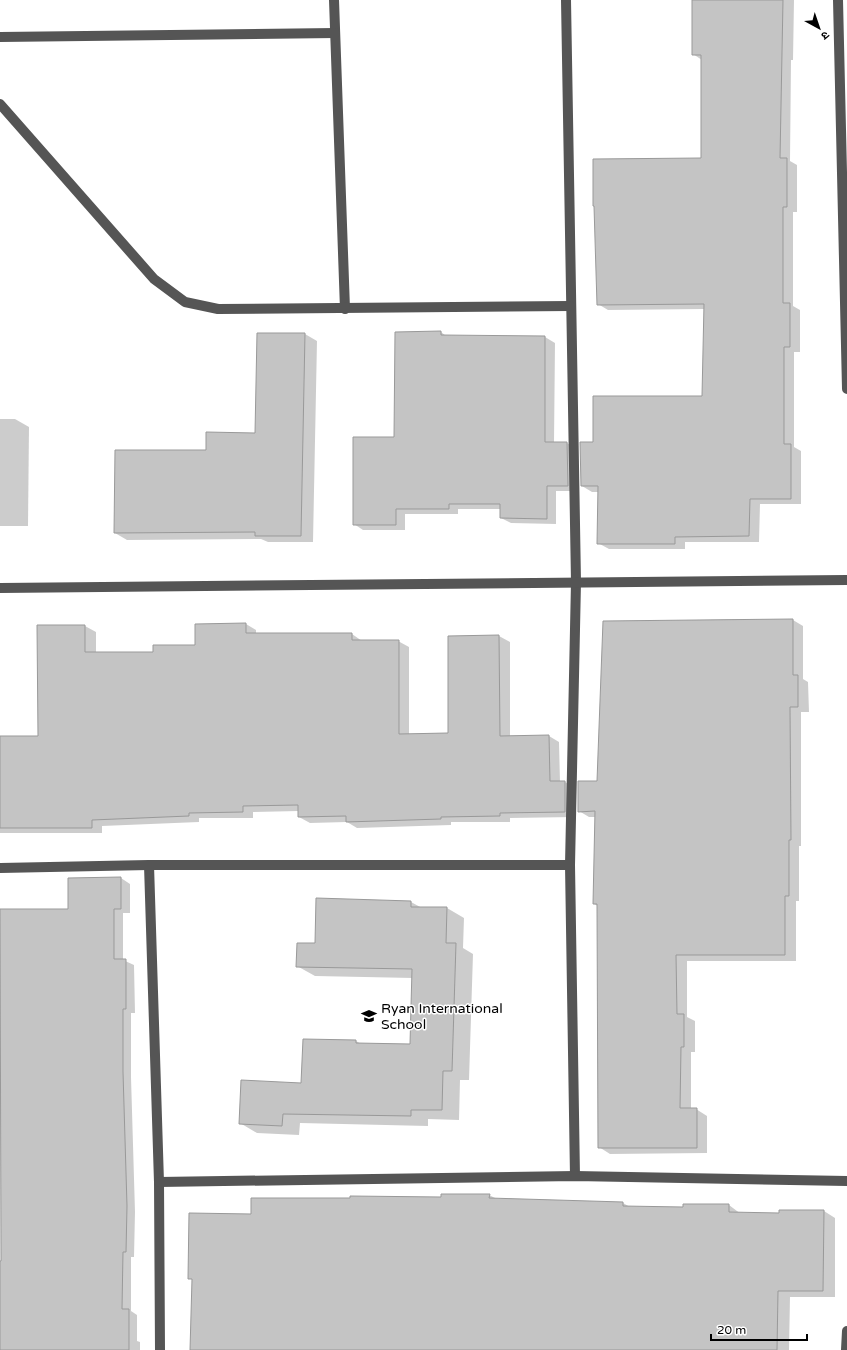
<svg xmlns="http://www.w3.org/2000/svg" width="847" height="1350" font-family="'Varela Round','Noto Sans Devanagari',sans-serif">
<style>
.shadow{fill:#0003}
.building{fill:#c4c4c4;stroke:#999}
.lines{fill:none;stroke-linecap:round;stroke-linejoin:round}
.minor{stroke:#555;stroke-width:10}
.labels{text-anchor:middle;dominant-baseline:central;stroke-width:3;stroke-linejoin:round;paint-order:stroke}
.poi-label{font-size:14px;fill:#000;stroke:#fff;text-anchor:start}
</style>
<rect width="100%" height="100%" fill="#fff"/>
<g class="shadow">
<polygon points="693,0 794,0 793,60 791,60 790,161 797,165 797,212 793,212 793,306 800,310 800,352 794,352 794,447 801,451 801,504 760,504 759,542 685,542 685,549 609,549 598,543 599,492 592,492 582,486 594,443 703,397 705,309 608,310 598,304 702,159 702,60 693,54"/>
<polygon points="441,332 446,336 545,337 555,343 554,443 567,443 577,449 577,491 556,491 556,524 511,523 501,518 501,509 458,509 458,514 405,514 405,530 363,530 354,524 395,438"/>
<polygon points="305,334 317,341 313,542 268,542 261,539 127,540 115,533 207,451 256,434"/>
<polygon points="0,419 15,419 29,427 28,526 0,526"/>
<polygon points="793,620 803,626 803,679 808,682 809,712 801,712 801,846 799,846 799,901 796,901 796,961 687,961 687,1017 695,1021 695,1052 691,1052 691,1109 696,1109 707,1116 707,1153 610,1154 599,1147 598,906 594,904 596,817 589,817 579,811 598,782"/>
<polygon points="246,624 256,630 256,634 352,634 362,641 398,641 409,647 409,734 449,734 499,636 510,642 510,737 549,736 559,742 560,782 565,782 576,788 575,817 510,818 510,822 451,822 451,825 357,828 347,822 310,823 299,817 299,811 253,812 253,818 199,818 199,822 102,826 102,833 0,833 0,737 39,737 85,626 96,632 96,653 154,653 196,646"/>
<polygon points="121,878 130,884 130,913 123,913 123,960 134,965 135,1013 131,1013 131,1077 135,1212 134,1257 131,1257 131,1311 137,1315 137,1341 140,1342 140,1350 0,1350 0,1262 2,1262 0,910 69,910 69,879"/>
<polygon points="317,900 411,902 422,908 447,908 464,918 463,948 473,954 469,1080 460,1080 459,1120 428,1119 428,1126 300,1123 299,1135 257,1133 240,1123 302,1084 356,1041 361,1044 411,1045 413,978 315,976 297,966 316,944"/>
<polygon points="489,1195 497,1199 623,1203 630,1207 684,1208 684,1205 729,1205 741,1214 780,1214 824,1211 835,1218 835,1297 790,1297 789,1350 191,1350 193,1280 189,1278 252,1215"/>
</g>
<g class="building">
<polygon points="692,0 783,0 780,158 787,158 787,207 783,207 783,303 790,303 790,347 784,347 784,444 791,444 791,499 750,499 749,536 675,537 675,544 597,544 598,486 581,486 580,442 593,442 593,396 702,396 704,304 597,305 594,206 593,206 593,159 701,158 701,55 692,55"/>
<polygon points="441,331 441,335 545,336 545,442 567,442 568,486 547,486 547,519 500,518 500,504 449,504 449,509 396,509 396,525 353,525 353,437 394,437 395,332"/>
<polygon points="257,333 305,333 301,536 255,536 255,532 114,533 115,450 206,450 206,432 255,433"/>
<polygon points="793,619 793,675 798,675 798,707 790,707 791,840 789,840 789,896 785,896 785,955 676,955 677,1014 684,1014 684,1047 681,1047 680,1108 697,1108 697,1148 598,1148 597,904 593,904 595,811 578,812 578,781 597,781 603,621"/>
<polygon points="246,623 246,633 352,633 352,640 399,640 399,734 448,733 448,636 499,635 500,736 549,735 550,781 565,781 565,812 500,813 500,816 441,817 441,819 346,822 346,816 298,817 298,805 243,806 243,812 189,813 189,816 92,820 92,828 0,828 0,736 38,736 37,625 85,625 85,652 153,652 153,645 195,645 195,624"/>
<polygon points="121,877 121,909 114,909 114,959 126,959 126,1009 123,1009 123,1072 127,1206 126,1252 123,1252 122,1309 129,1309 129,1350 0,1350 0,1261 1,1261 0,909 68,909 68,878"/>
<polygon points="316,898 411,901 411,907 447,907 446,943 456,943 452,1071 443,1071 442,1110 411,1110 411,1116 283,1114 282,1126 239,1124 241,1080 301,1083 303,1039 356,1040 356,1043 410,1044 412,969 296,967 297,943 315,943"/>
<polygon points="441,1194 490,1194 489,1198 623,1202 623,1206 683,1207 683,1204 729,1204 729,1212 779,1213 779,1210 824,1210 823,1291 778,1291 777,1350 190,1350 192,1279 188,1279 189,1213 251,1214 251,1198 350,1198 350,1196 441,1197"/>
</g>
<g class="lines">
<g class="minor">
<polyline points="334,0 345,309"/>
<polyline points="566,0 576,582 570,865 575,1176"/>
<polyline points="838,0 847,389"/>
<polyline points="0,37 335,33"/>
<polyline points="0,104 154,279 185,302 218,309 570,306"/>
<polyline points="0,588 847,580"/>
<polyline points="149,865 159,1182 160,1350"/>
<polyline points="0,868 149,865 570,865"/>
<polyline points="159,1182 575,1176 847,1181"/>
<polyline points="846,1350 847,1331"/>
</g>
</g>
<defs>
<g id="school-bare" transform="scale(1.2)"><path d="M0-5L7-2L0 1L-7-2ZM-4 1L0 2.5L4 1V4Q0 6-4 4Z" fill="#000" stroke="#fff" stroke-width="2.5" paint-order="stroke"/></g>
</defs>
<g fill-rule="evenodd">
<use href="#school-bare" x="369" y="1016"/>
</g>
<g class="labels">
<g class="poi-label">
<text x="381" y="1008">Ryan International<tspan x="381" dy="16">School</tspan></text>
</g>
</g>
<g transform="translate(819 28) rotate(140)" stroke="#ffffff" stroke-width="3" paint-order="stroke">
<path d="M0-3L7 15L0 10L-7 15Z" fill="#000000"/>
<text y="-6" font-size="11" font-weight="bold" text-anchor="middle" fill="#000000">उ</text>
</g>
<path d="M711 1334v6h96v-6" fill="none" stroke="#000000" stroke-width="2"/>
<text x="717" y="1334" font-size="12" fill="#000000" stroke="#ffffff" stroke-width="3" paint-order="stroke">20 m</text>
</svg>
